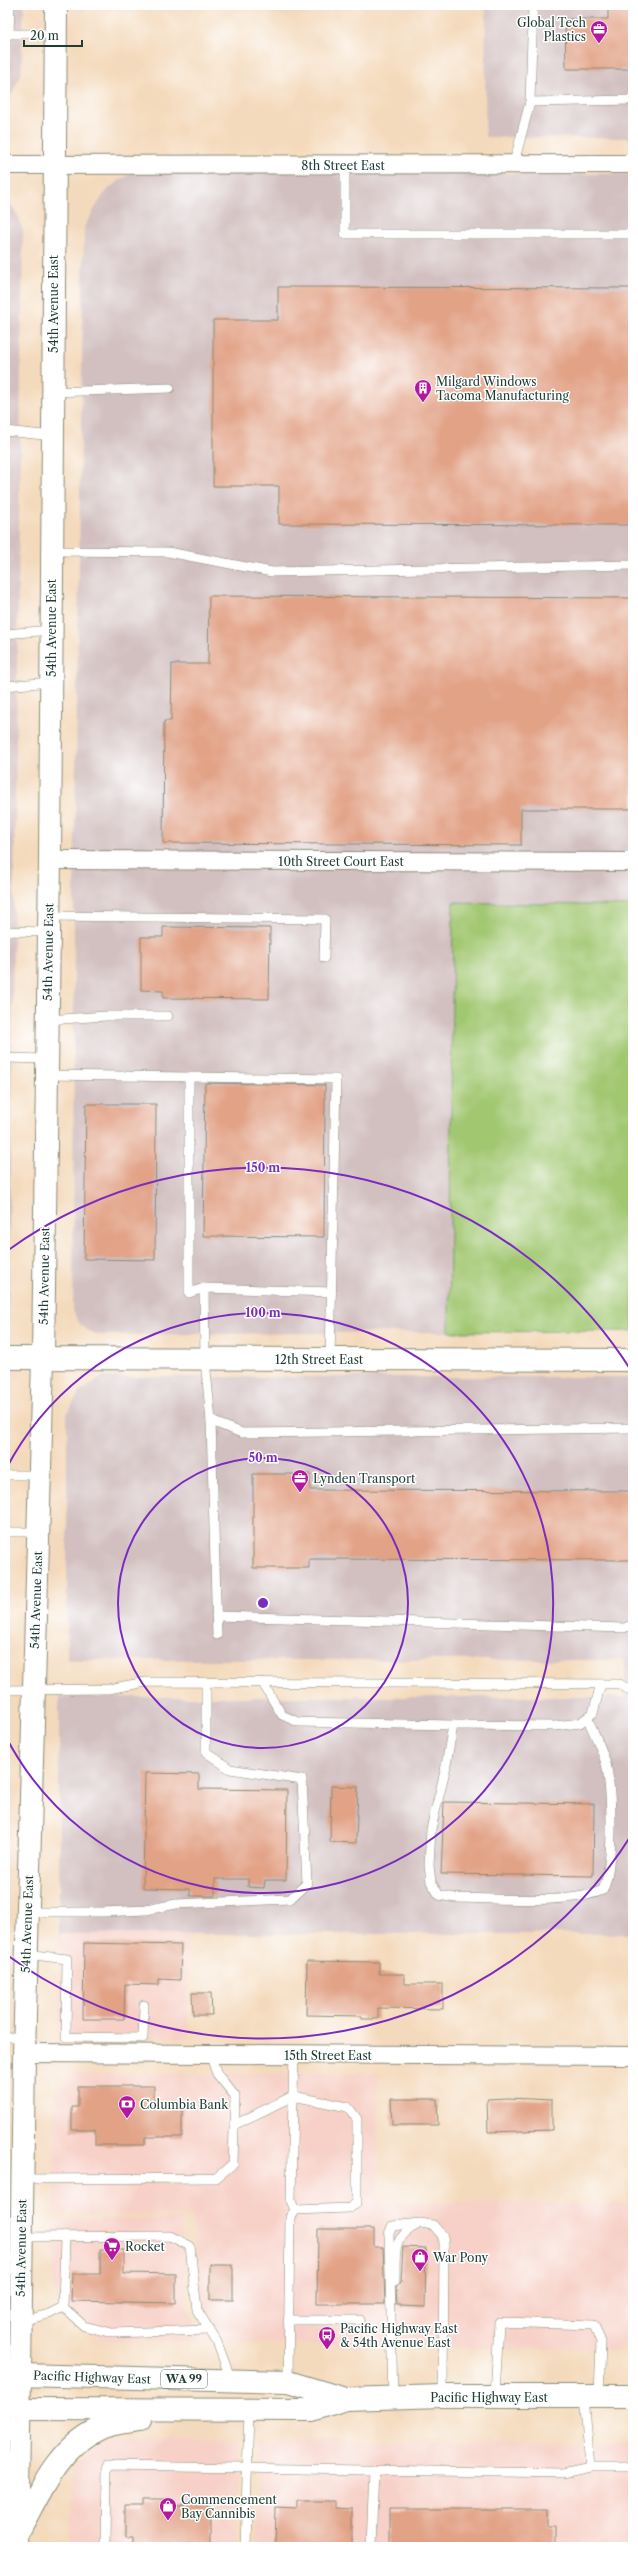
<svg xmlns="http://www.w3.org/2000/svg" width="638" height="2552" font-family="'Libre Caslon Text',serif">
<style>
.built{fill:#f7d1c7}
.industrial{fill:#d2bfc0}
.green{fill:#a1c771;stroke:#608252}
.building{fill:#e2a286}
.lines{fill:none;stroke-linecap:round;stroke-linejoin:round}
.service-casing{stroke:#8a8c78;stroke-width:10}
.minor-casing{stroke:#8a8c78;stroke-width:20}
.tertiary-casing{stroke:#8a8c78;stroke-width:24}
.secondary-casing{stroke:#8a8c78;stroke-width:24}
.primary-casing{stroke:#8a8c78;stroke-width:24}
.service{stroke:#fff;stroke-width:9}
.minor{stroke:#fff;stroke-width:18}
.tertiary{stroke:#fff;stroke-width:22}
.secondary{stroke:#fff;stroke-width:22}
.primary{stroke:#fff;stroke-width:22}
.ring{fill:none;stroke:#7b2cbf;stroke-width:2}
.labels{text-anchor:middle;dominant-baseline:central;stroke-width:3;stroke-linejoin:round;paint-order:stroke}
.shield{fill:#fff;stroke:#627771;stroke-width:1}
.shield-label{font-size:11px;font-weight:bold;fill:#1f3d34}
.poi-label{font-size:12px;fill:#1f3d34;stroke:#fff;text-anchor:start}
.street-label{font-size:12px;fill:#1f3d34;stroke:#fff}
.centre{fill:#7b2cbf;stroke:#fff;stroke-width:2}
.ring-label{font-size:12px;text-anchor:middle;font-weight:bold;fill:#7b2cbf;stroke:#fff;stroke-width:3;stroke-linejoin:round;paint-order:stroke}
</style>
<rect width="100%" height="100%" fill="#fff"/>
<filter id="ink" filterUnits="userSpaceOnUse"><feTurbulence type="fractalNoise" baseFrequency=".025" numOctaves="2"/><feDisplacementMap in="SourceGraphic" scale="8" xChannelSelector="R" yChannelSelector="G"/><feConvolveMatrix kernelMatrix="1 2 1 2 8 2 1 2 1" color-interpolation-filters="sRGB"/></filter>
<filter id="wash" filterUnits="userSpaceOnUse"><feTurbulence type="fractalNoise" baseFrequency=".012" numOctaves="4" result="noise"/><feDisplacementMap in="SourceGraphic" scale="16" xChannelSelector="R" yChannelSelector="G"/><feGaussianBlur stdDeviation="0.9" result="paint"/><feColorMatrix in="noise" values="0 0 0 0 0 0 0 0 0 0 0 0 0 0 0 0 0 1.4 0 .05"/><feComposite in="paint" operator="in"/></filter>
<g filter="url(#wash)">
<rect width="100%" height="100%" fill="#f4dabc"/>
<g class="built">
<rect x="59" y="1934" width="129" height="104"/>
<polygon points="379,2073 378,2202 633,2204 633,2349 377,2347 223,2342 201,2307 192,2216 55,2214 54,2094 72,2074"/>
<polygon points="54,2219 182,2219 187,2308 211,2343 103,2340 64,2319 54,2290"/>
<polygon points="104,2440 239,2441 238,2547 70,2547 73,2467"/>
<polygon points="260,2441 633,2444 633,2547 256,2547"/>
</g>
<g class="industrial">
<polygon points="5,5 24,5 21,74 12,94 5,103"/>
<polygon points="486,5 633,5 633,138 485,137"/>
<polygon points="134,171 633,174 633,906 453,903 449,1332 95,1335 81,1326 73,1311 74,898 84,227 103,195 112,186"/>
<polygon points="5,195 19,218 23,232 8,1323 5,1327"/>
<polygon points="102,1377 633,1377 633,1934 59,1934 59,1697 626,1697 625,1660 67,1660 67,1414 79,1393"/>
</g>
<polygon class="green" points="453,902 633,906 633,1331 449,1332"/>
<g id="blocks">
<g class="building">
<polygon points="608,5 633,5 633,69 566,69 565,19 608,19"/>
<polygon points="278,287 633,288 633,525 279,524 279,486 213,486 213,320 278,320"/>
<polygon points="209,596 633,598 633,809 521,809 521,845 163,843 164,721 171,721 172,664 208,664"/>
<polygon points="163,927 270,928 269,999 163,998 163,991 141,990 141,937 163,937"/>
<polygon points="205,1083 325,1085 324,1237 203,1236"/>
<polygon points="86,1104 156,1104 155,1260 84,1259"/>
<polygon points="253,1474 310,1474 310,1490 633,1491 633,1560 309,1559 309,1568 253,1568"/>
<polygon points="145,1773 199,1774 199,1789 287,1790 286,1880 265,1880 264,1888 248,1887 248,1879 215,1879 215,1896 190,1896 190,1889 143,1888"/>
<polygon points="331,1786 358,1787 356,1843 330,1842"/>
<polygon points="444,1802 594,1804 593,1876 441,1874"/>
<polygon points="84,1943 181,1945 180,1980 159,1979 159,1985 125,1984 124,2019 83,2019"/>
<polygon points="307,1961 379,1962 379,1974 404,1974 404,1984 443,1984 443,2009 378,2008 378,2019 362,2019 362,2016 306,2015"/>
<polygon points="192,1993 211,1993 212,2015 193,2015"/>
<polygon points="78,2086 154,2086 154,2102 182,2102 182,2137 145,2137 145,2145 95,2145 95,2130 72,2130 72,2107 78,2107"/>
<polygon points="508,2098 552,2100 552,2130 488,2132 487,2099"/>
<polygon points="391,2099 437,2099 438,2125 392,2125"/>
<polygon points="318,2229 374,2229 374,2247 383,2247 385,2304 317,2304"/>
<polygon points="403,2247 426,2248 425,2307 401,2306 401,2304 397,2304 396,2288 401,2282"/>
<polygon points="100,2250 124,2250 124,2273 176,2274 176,2303 71,2301 72,2274 100,2274"/>
<rect x="210" y="2265" width="23" height="35"/>
<polygon points="143,2499 169,2499 169,2506 210,2506 210,2547 133,2547 133,2536 125,2536 125,2506 143,2506"/>
<polygon points="297,2501 335,2501 335,2508 352,2509 352,2547 275,2547 276,2508 297,2509"/>
<polygon points="389,2509 548,2509 548,2526 555,2526 555,2547 389,2547"/>
</g>
</g>
</g>
<g filter="url(#ink)">
<use href="#blocks" fill-opacity="0" stroke="#8a8c78" stroke-width="1"/>
<g class="lines">
<g class="service-casing">
<g id="service">
<polyline points="9,34 10,5"/>
<polyline points="5,37 9,34 55,34"/>
<polyline points="530,102 633,100"/>
<polyline points="514,163 530,102 533,5"/>
<polyline points="345,165 345,234 633,234"/>
<polyline points="53,392 170,388"/>
<polyline points="5,431 53,436"/>
<polyline points="52,551 168,552 272,572 633,565"/>
<polyline points="5,634 51,630"/>
<polyline points="5,686 51,682"/>
<polyline points="49,916 325,919 324,958"/>
<polyline points="5,931 49,932"/>
<polyline points="47,1020 106,1016 168,1016"/>
<polyline points="5,1058 47,1059"/>
<polyline points="47,1075 336,1079 330,1359"/>
<polyline points="189,1078 189,1293 204,1288 332,1292"/>
<polyline points="204,1288 205,1360 211,1421 217,1635"/>
<polyline points="211,1421 242,1433 633,1428"/>
<polyline points="5,1475 40,1475"/>
<polyline points="5,1532 38,1532"/>
<polyline points="216,1616 624,1628 633,1624"/>
<polyline points="262,1682 282,1715 298,1722 453,1725 555,1726 580,1723 593,1713 601,1684"/>
<polyline points="5,1690 108,1689 146,1682 620,1684 633,1693"/>
<path d="M 453,1725 L 445,1771 L 431,1829 L 429,1865 L 431,1882 L 439,1895 L 455,1898 C 494,1898 569,1905 603,1890 C 614,1863 612,1798 607,1768 C 604,1752 594,1734 588,1719"/>
<polyline points="28,1912 103,1912 146,1910 176,1904 290,1899 307,1883 302,1780 230,1769 206,1752 206,1682"/>
<polyline points="26,1954 67,1959 66,2037 143,2038 144,2005"/>
<polyline points="5,2037 24,2037"/>
<polyline points="234,2125 293,2096 294,2054"/>
<polyline points="22,2179 216,2178 233,2164 235,2096 217,2074 210,2054"/>
<polyline points="22,2237 170,2236 190,2246 197,2310 217,2342 231,2380"/>
<path d="M 395,2282 C 396,2256 390,2238 417,2225"/>
<polyline points="63,2307 84,2326 112,2333 210,2330"/>
<polyline points="288,2320 360,2320"/>
<polyline points="21,2321 49,2314 63,2307 65,2237"/>
<polyline points="288,2382 290,2217 295,2210 350,2208 357,2202 357,2119 348,2107 293,2096 291,2201 295,2210"/>
<polyline points="495,2396 499,2322 594,2325 601,2342 599,2396"/>
<polyline points="584,2396 590,2467"/>
<polyline points="393,2398 389,2234 392,2226 420,2223 433,2225 442,2235 444,2242 443,2396"/>
<polyline points="106,2547 107,2466 563,2473 590,2467 633,2467"/>
<polyline points="245,2547 249,2411"/>
<polyline points="371,2547 374,2470"/>
</g>
</g>
<g class="minor-casing">
<g id="minor">
<polyline points="5,165 633,164"/>
<polyline points="50,860 633,862"/>
<polyline points="24,2053 633,2056"/>
</g>
</g>
<g class="tertiary-casing">
<polyline id="tertiary" points="5,1358 633,1360"/>
</g>
<g class="secondary-casing">
<polyline id="secondary" points="5,2374 20,2375 24,2053 43,1358 50,860 56,5"/>
</g>
<g class="primary-casing">
<g id="primary">
<polyline points="18,2409 312,2410 345,2399"/>
<path d="M 17,2534 C 39,2495 57,2447 101,2428 C 112,2423 128,2422 140,2420"/>
<polyline points="17,2547 20,2375 288,2382 345,2399 443,2396 633,2396"/>
</g>
</g>
<use href="#service" class="service"/>
<use href="#minor" class="minor"/>
<use href="#tertiary" class="tertiary"/>
<use href="#secondary" class="secondary"/>
<use href="#primary" class="primary"/>
</g>
</g>
<g class="ring">
<circle cx="263" cy="1603" r="145"/>
<path d="M6 1469A290 290 0 1 1 6 1737"/>
<path d="M632 1834A435 435 0 0 1 7 1955M7 1251A435 435 0 0 1 632 1372"/>
</g>
<defs>
<g id="office-pin" transform="scale(0.9)"><path d="M0 17L-7.5 6A9.5 9.5 0 1 1 7.5 6Z" fill="#b5179e" stroke="#fff"/><path d="M-6-3h4V-5.5h4V-3h4V5H-6ZM-1-4.5V-3h2v-1.5ZM-6 0V1H6V0Z" fill="#fff"/></g>
<g id="building-pin" transform="scale(0.9)"><path d="M0 17L-7.5 6A9.5 9.5 0 1 1 7.5 6Z" fill="#b5179e" stroke="#fff"/><path d="M-4-6H4V6H1V3H-1V6H-4ZM-2.5-4.3h1.7v1.8h-1.7ZM.8-4.3h1.7v1.8H.8ZM-2.5-1h1.7V.8h-1.7ZM.8-1h1.7V.8H.8Z" fill="#fff"/></g>
<g id="bank-pin" transform="scale(0.9)"><path d="M0 17L-7.5 6A9.5 9.5 0 1 1 7.5 6Z" fill="#b5179e" stroke="#fff"/><path d="M-6-4H6V4H-6ZM0-2.3a2.3 2.3 0 1 0 0 4.6a2.3 2.3 0 1 0 0-4.6Z" fill="#fff"/></g>
<g id="supermarket-pin" transform="scale(0.9)"><path d="M0 17L-7.5 6A9.5 9.5 0 1 1 7.5 6Z" fill="#b5179e" stroke="#fff"/><path d="M-6-5.5h2.5l.6 2H6L4.5 2H-2.5L-4.4-4H-6ZM-1.5 3.2a1.3 1.3 0 1 0 .1 0ZM3 3.2a1.3 1.3 0 1 0 .1 0Z" fill="#fff"/></g>
<g id="shop-pin" transform="scale(0.9)"><path d="M0 17L-7.5 6A9.5 9.5 0 1 1 7.5 6Z" fill="#b5179e" stroke="#fff"/><path d="M-5-2.5h2.3a2.7 3.5 0 0 1 5.4 0H5L5.5 6h-11ZM-1.5-2.5h3a1.5 2.3 0 0 0-3 0Z" fill="#fff"/></g>
<g id="bus-pin" transform="scale(0.9)"><path d="M0 17L-7.5 6A9.5 9.5 0 1 1 7.5 6Z" fill="#b5179e" stroke="#fff"/><path d="M-5-6H5V4H4V6H2V4H-2V6H-4V4H-5ZM-3.5-4V0h7V-4ZM-3.5 1.2v1.5H-2V1.2ZM2 1.2v1.5H3.5V1.2Z" fill="#fff"/></g>
</defs>
<g fill-rule="evenodd">
<use href="#office-pin" x="599" y="29"/>
<use href="#building-pin" x="423" y="388"/>
<use href="#office-pin" x="300" y="1478"/>
<use href="#bank-pin" x="127" y="2104"/>
<use href="#supermarket-pin" x="112" y="2246"/>
<use href="#shop-pin" x="420" y="2257"/>
<use href="#bus-pin" x="327" y="2335"/>
<use href="#shop-pin" x="168" y="2506"/>
</g>
<g class="labels">
<rect class="shield" x="161" y="2370" width="46" height="18" rx="3"/>
<g class="shield-label">
<text x="184" y="2379">WA 99</text>
</g>
<g class="poi-label">
<text x="586" y="22" text-anchor="end">Global Tech<tspan x="586" dy="14">Plastics</tspan></text>
<text x="436" y="381">Milgard Windows<tspan x="436" dy="14">Tacoma Manufacturing</tspan></text>
<text x="313" y="1478">Lynden Transport</text>
<text x="140" y="2104">Columbia Bank</text>
<text x="125" y="2246">Rocket</text>
<text x="433" y="2257">War Pony</text>
<text x="340" y="2328">Pacific Highway East<tspan x="340" dy="14">&amp; 54th Avenue East</tspan></text>
<text x="181" y="2499">Commencement<tspan x="181" dy="14">Bay Cannibis</tspan></text>
</g>
<g class="street-label">
<text x="343" y="165">8th Street East</text>
<text transform="translate(53 304) rotate(-90)">54th Avenue East</text>
<text transform="translate(51 628) rotate(-90)">54th Avenue East</text>
<text x="341" y="861">10th Street Court East</text>
<text transform="translate(48 952) rotate(-89)">54th Avenue East</text>
<text transform="translate(44 1276) rotate(-89)">54th Avenue East</text>
<text x="319" y="1359">12th Street East</text>
<text transform="translate(36 1600) rotate(-88)">54th Avenue East</text>
<text transform="translate(27 1924) rotate(-88)">54th Avenue East</text>
<text x="328" y="2055">15th Street East</text>
<text transform="translate(21 2248) rotate(-89)">54th Avenue East</text>
<text transform="translate(92 2377) rotate(2)">Pacific Highway East</text>
<text x="489" y="2397">Pacific Highway East</text>
</g>
</g>
<circle cx="263" cy="1603" r="6" class="centre"/>
<g class="ring-label">
<text x="263" y="1172">150 m</text>
<text x="263" y="1317">100 m</text>
<text x="263" y="1462">50 m</text>
</g>
<rect width="638" height="2552" fill="none" stroke="#fff" stroke-width="20"/>
<path d="M24 40v6h58v-6" fill="none" stroke="#1f3d34" stroke-width="2"/>
<text x="30" y="40" font-size="12" fill="#1f3d34" stroke="#ffffff" stroke-width="3" paint-order="stroke">20 m</text>
</svg>
